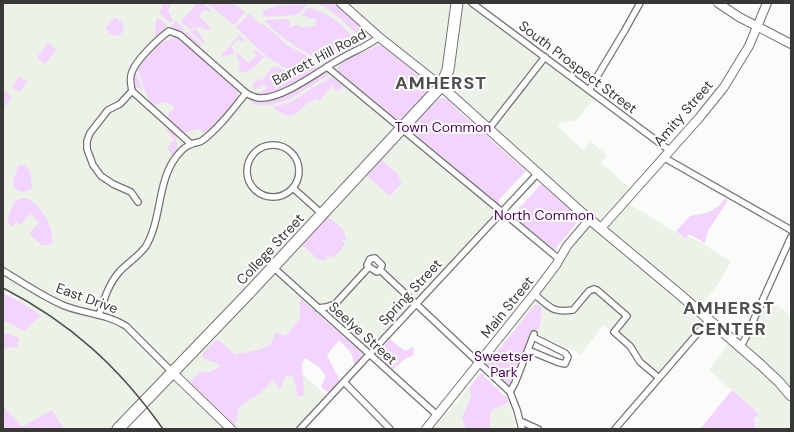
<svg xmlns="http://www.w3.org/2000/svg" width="794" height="432" font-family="'DM Sans',sans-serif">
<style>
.built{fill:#ecf2e8}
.green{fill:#f3d4ff}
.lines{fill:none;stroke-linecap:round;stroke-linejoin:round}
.street-casing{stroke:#737472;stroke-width:8}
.secondary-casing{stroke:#737472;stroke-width:10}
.primary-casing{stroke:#737472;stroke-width:11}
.highway-casing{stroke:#737472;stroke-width:13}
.street{stroke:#fff;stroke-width:5.5}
.secondary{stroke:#fff;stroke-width:8}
.primary{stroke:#fff;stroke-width:9}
.highway{stroke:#fff;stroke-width:11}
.rail{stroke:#515250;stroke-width:1.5}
.labels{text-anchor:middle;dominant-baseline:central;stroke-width:4;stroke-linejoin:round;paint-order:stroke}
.street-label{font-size:14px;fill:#383837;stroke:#fff}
.park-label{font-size:14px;fill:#4b005f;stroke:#fff}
.district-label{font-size:18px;font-weight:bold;letter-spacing:1px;fill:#4e504d;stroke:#fff}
</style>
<rect width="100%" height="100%" fill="#fafcf9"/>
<g class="built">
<polygon points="3,3 472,3 597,96 576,120 560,123 557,125 583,150 591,142 607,155 601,163 631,189 625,201 672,230 703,243 731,262 718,284 693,315 701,323 701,326 659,378 629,347 604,325 581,354 511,322 590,219 441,86 402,129 501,212 369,354 328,317 308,320 278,352 329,398 300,429 163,429 148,407 123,424 118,429 21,429 3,412 3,324 20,297 3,288"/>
<polygon points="764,297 783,309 791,317 791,429 757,429 755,420 759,414 709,370 731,340 739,347"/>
<polygon points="469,388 476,416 509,402 515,422 516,429 434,429"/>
</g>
<g class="green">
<polygon points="164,3 172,3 168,11 173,20 170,23 159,12"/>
<polygon points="197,3 203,3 211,10 209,12 205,9 198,16 211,27 208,30 199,27 189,29 181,22"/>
<polygon points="207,3 233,3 245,12 234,25"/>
<path d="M 317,3 L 337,3 L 366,31 L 360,38 C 347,24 334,11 317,3 Z"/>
<path d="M 307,5 L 299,13 L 294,15 L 267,17 L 262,13 C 269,4 296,4 307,5 Z"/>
<path d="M 309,7 C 328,13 344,24 355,41 L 340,51 L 320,62 C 300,47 281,40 265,21 L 265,20 L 287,19 L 291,24 L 289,26 L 291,28 L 295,25 L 298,25 L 302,28 L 314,26 L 316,23 L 316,20 L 313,18 L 310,19 L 306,16 L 301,16 Z"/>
<path d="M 249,14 L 260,24 L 262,23 L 287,45 L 309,57 L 316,63 C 311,66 304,69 299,70 C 276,71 251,41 236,27 Z"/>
<path d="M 115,17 L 122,23 L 124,29 L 120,35 C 113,37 110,33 105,29 Z"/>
<polygon points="158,18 167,24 168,31 154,41 156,21"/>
<polygon points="175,21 176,21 185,30 179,31 172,29 172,25"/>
<polygon points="197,29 205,43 204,44 190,31"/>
<polygon points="188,32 202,45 197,48 181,34"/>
<polygon points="239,35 245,40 243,42 238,39 231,47 235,51 233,54 220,57"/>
<path d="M 178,36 L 237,88 L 238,95 L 237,100 L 214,124 L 213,128 L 203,134 L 201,129 C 193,129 195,130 188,132 C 183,133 182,131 175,134 C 177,143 180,149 172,155 L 167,149 L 174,139 L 167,131 L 172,124 L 167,117 L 169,113 L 174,109 L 173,105 L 165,102 L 153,105 C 147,100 141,77 137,68 L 156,47 L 165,41 Z"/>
<polygon points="48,43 56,50 45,64 37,57"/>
<polygon points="358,43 354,48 324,66 322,64"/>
<polygon points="379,45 383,46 427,83 429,86 428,94 401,123 338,71 338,66 341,62"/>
<path d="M 255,49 L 264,57 C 256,65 251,74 239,72 L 240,64 L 236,54 L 237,53 L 249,63 L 257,55 L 253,51 Z"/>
<path d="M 274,66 C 295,75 297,74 318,66 L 321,68 C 305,79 274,101 254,94 L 261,92 L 267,88 L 264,85 L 255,89 L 251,86 L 258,79 L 261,81 Z"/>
<polygon points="135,71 143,90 133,86 133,80"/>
<path d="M 326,72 L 329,74 L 328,76 C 300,90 287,109 252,104 L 253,100 C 279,105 305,85 326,72 Z"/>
<polygon points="20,76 27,82 19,92 12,86"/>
<path d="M 331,77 L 333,78 L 343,86 L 342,90 L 340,88 L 337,91 L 332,86 L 319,101 L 317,99 C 300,101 297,129 273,107 L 289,103 Z"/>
<polygon points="5,91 12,97 4,107 3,93"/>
<polygon points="440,98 444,98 447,99 463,115 526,171 499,200 499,206 410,130 410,127"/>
<polygon points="381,160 400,176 398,179 402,183 390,196 367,176"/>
<polygon points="23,164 30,171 32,189 23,192 15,189 13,182 18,166"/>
<polygon points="541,184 578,216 575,219 577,222 576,224 554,250 550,249 509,214 514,214"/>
<path d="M 26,198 C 40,203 55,228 52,243 L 49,245 L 42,245 L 29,234 L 39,222 L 30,214 L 20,225 L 16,222 L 12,227 L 7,221 C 13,208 9,200 26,198 Z"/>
<polygon points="725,198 728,200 708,231 705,243 689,234 686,239 676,231 690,216 707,213 719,206"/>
<path d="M 328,217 L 343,229 L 346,239 L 345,241 L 342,239 L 342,242 L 345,242 C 342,250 337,255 330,258 L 328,255 L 326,258 L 328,259 L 319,260 L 302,245 Z"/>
<polygon points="3,293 16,299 41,315 24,331 3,320"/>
<path d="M 300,298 L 364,355 L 354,366 L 352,354 L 339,340 L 327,355 L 340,381 L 329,393 L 321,387 L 326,376 L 319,367 L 305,358 L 302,364 L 304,395 L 298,397 L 293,376 L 286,375 L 280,389 L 273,380 L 259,394 L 239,407 L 235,427 L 189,383 L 200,372 L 211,372 L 221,366 L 217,363 L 204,359 L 202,354 L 217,339 L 235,354 C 245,352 264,351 270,344 C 273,342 274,335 276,332 L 286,336 L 300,318 Z"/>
<polygon points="535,305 538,305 542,308 540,324 537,333 532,331 512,384 508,387 485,366"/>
<polygon points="3,332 19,338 17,347 3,348"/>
<polygon points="390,339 405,351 413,347 414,355 405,359 392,370 376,356"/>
<polygon points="480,374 484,374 485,377 508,399 509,402 491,410 489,429 466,429 462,418 471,397 469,388"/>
<polygon points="732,390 759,414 754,419 756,429 700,429"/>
<polygon points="3,406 22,427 52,410 64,429 3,429"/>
</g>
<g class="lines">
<g class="street-casing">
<g id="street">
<polyline points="472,3 669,150"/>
<polyline points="327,67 559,259"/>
<polyline points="589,90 625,30 640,3"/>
<polyline points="132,91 120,104 108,110 90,133 87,141 87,149 93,165 101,176 113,184 131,192 138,202"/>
<path d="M 246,93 C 251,96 255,98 260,98 C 284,99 321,69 342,58 C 354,51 368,46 379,37"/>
<polyline points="488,130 545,57"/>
<circle cx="273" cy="171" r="26"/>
<polyline points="663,157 791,230"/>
<polyline points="293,188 322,214"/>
<polyline points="273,267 437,415"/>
<polyline points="380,270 510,392"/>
<path d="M 3,271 C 22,282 45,298 65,306 C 86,314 107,314 126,326 L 173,373"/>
<path d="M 534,294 C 550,307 552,313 573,310 L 589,291 L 594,289 L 597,290 L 627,316 L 614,332 L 630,346 L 640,362 L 659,378"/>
<polyline points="318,308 326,307 335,304 369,267 367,265 370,259 375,258 382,265 380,270 377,272 369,267"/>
<path d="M 99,315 C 104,299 109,283 120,271 C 129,262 139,256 146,246 C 162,219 157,182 176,157 C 181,151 185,146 192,144 C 196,142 200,143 203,140 C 220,127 233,109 246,93 L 180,35 L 169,31 C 158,39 136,60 132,72 C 129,78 131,85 132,91 L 191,144"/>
<polyline points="740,347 745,339 791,237"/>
<polyline points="528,350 557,362 565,364 568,357 565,353 533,337"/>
<polyline points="344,382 390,429"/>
<polyline points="520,421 538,429"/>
<polyline points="300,429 538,173"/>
<polyline points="522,429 517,410 510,392 515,383 534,334"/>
<polyline points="615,429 709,320"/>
</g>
</g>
<g class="secondary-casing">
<g id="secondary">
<polyline points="341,3 379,37 441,86"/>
<polyline points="718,3 739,17 791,44"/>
<polyline points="601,228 699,118 724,87 749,46 767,3"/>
<polyline points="173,373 231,429"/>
<polyline points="426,429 534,294 556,265 567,246 590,219"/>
</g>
</g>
<g class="primary-casing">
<polyline id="primary" points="441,86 582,213 678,293 761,365 779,382 791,396"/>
</g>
<g class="highway-casing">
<polyline id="highway" points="118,429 247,295 441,86 448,70 457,3"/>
</g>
<use href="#street" class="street"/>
<use href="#secondary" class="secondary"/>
<use href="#primary" class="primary"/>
<use href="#highway" class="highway"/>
<path class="rail" d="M 3,288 C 71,323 119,367 163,429"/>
</g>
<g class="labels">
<g class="street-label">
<text transform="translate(319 57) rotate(-28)">Barrett Hill Road</text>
<text transform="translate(578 67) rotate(37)">South Prospect Street</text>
<text transform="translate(683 113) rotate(-49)">Amity Street</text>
<text transform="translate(270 249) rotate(-47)">College Street</text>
<text transform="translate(410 292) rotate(-47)">Spring Street</text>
<text transform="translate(87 298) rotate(20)">East Drive</text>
<text transform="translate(507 307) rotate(-51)">Main Street</text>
<text transform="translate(363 333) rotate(42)">Seelye Street</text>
</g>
<g class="park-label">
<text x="443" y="127">Town Common</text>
<text x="544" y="215">North Common</text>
<text x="504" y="356">Sweetser<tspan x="504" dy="16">Park</tspan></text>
</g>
<g class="district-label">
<text x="441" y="83">AMHERST</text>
<text x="729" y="308">AMHERST<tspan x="729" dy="21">CENTER</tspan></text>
</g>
</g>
<rect width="794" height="432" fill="none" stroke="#383837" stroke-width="8"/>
</svg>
